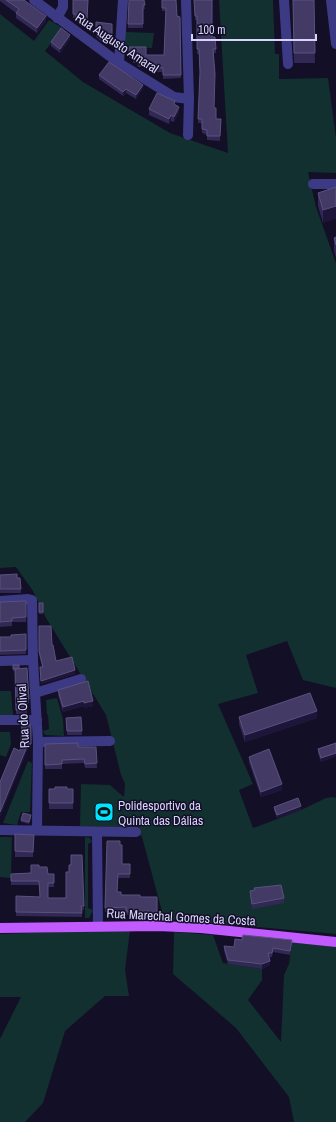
<svg xmlns="http://www.w3.org/2000/svg" width="336" height="1122" font-family="'Archivo Narrow',sans-serif">
<style>
.green{fill:#12302f}
.lines{fill:none;stroke-linecap:round;stroke-linejoin:round}
.minor{stroke:#3d3a85;stroke-width:10}
.major{stroke:#c25bff;stroke-width:10}
.wall{fill:#312854}
.shaded-wall{fill:#1d163a}
.building{fill:#433a66;stroke:#5a527e}
.labels{text-anchor:middle;dominant-baseline:central;stroke-width:3;stroke-linejoin:round;paint-order:stroke}
.street-label{font-size:13px;fill:#d9d4ff;stroke:#130f26}
.poi-label{font-size:13px;fill:#d9d4ff;stroke:#130f26;text-anchor:start}
</style>
<rect width="100%" height="100%" fill="#130f26"/>
<g class="green">
<polygon points="219,0 273,0 275,54 279,54 279,79 328,78 336,138 336,173 308,172 316,207 336,263 336,688 303,680 287,641 246,655 258,693 218,704 253,784 239,790 253,828 301,810 326,798 334,797 336,798 336,934 164,919 142,837 133,827 80,826 81,784 110,785 124,797 125,784 121,775 106,715 46,618 33,591 16,567 0,568 0,14 34,41 49,20 63,28 45,51 83,82 170,133 228,153"/>
<polygon points="126,32 154,33 152,48 125,47"/>
<polygon points="0,691 11,691 13,715 0,715"/>
<polygon points="57,698 63,719 64,736 45,735 43,731 49,729 48,715 47,714 46,700"/>
<polygon points="0,732 10,732 11,744 6,757 0,755"/>
<polygon points="28,761 32,763 30,812 21,812 17,825 3,823"/>
<polygon points="0,837 12,837 11,878 0,877"/>
<polygon points="85,837 90,838 92,842 88,844 88,908 93,910 89,918 85,918"/>
<polygon points="118,930 130,930 125,970 129,996 105,996 65,1031 43,1103 25,1122 0,1122 0,1039 21,997 0,997 0,934"/>
<polygon points="174,932 213,935 223,963 262,969 262,980 248,1000 281,1042 284,975 289,964 292,942 336,947 336,1122 294,1122 289,1097 236,1028 173,974"/>
</g>
<g class="lines">
<g class="minor">
<polyline points="34,0 119,63 174,97 189,99"/>
<polyline points="186,0 189,99 188,135"/>
<polyline points="284,0 288,64"/>
<polyline points="331,0 336,44"/>
<polyline points="57,18 63,7 63,0"/>
<polyline points="119,63 123,0"/>
<polyline points="313,184 336,184"/>
<polyline points="0,601 28,599 32,600 33,660 38,742 37,830"/>
<polyline points="0,661 33,660"/>
<polyline points="35,693 81,679"/>
<polyline points="0,720 37,720"/>
<polyline points="38,742 110,741"/>
<polyline points="0,830 136,832"/>
<polyline points="97,832 98,926"/>
</g>
<polyline class="major" points="0,928 158,926 201,928 336,942"/>
</g>
<g class="wall">
<polygon points="0,0 24,0 46,21 37,33 16,18 16,13 0,1"/>
<polygon points="73,0 88,0 87,25 79,25 79,22 76,21 76,18 73,18"/>
<polygon points="129,0 144,0 145,9 143,9 143,28 128,28"/>
<polygon points="162,0 177,16 180,17 181,78 163,79 163,72 153,72 153,67 138,67 137,63 133,63 133,58 129,58 129,47 146,55 164,55 166,11 162,11"/>
<polygon points="194,0 213,0 213,1 212,1 212,37 216,49 216,53 214,53 214,108 216,119 221,119 220,141 207,140 207,135 202,133 202,123 198,123 200,75 199,54 197,54 197,20 195,20"/>
<polygon points="293,0 314,0 315,63 294,63"/>
<polygon points="96,22 112,24 112,44 103,43 96,37"/>
<polygon points="70,39 60,53 51,46 51,42"/>
<polygon points="99,75 143,88 136,99 126,93 123,96 99,79"/>
<polygon points="175,105 179,112 174,122 171,121 169,124 149,115 149,109"/>
<polygon points="336,187 323,223 318,206 318,193"/>
<polygon points="336,237 336,258 334,251 334,238"/>
<polygon points="0,575 17,578 21,589 21,593 0,593"/>
<polygon points="26,601 26,622 12,622 12,626 0,627 0,602"/>
<rect x="39" y="603" width="4" height="11"/>
<polygon points="39,626 52,645 56,661 75,674 41,684 40,667 42,667 39,654"/>
<polygon points="26,634 26,654 0,655 0,637 11,637"/>
<polygon points="13,665 19,668 29,699 29,703 27,703 27,714 16,714 15,671 13,671"/>
<polygon points="58,690 93,706 84,708 84,706 63,712 58,695"/>
<polygon points="81,717 82,735 67,735 66,718"/>
<polygon points="239,717 317,718 245,742 239,724"/>
<polygon points="31,725 31,748 28,748 0,816 0,782 20,751"/>
<polygon points="336,743 336,756 321,762 318,753 318,749"/>
<polygon points="45,744 78,747 96,747 97,768 85,768 84,763 62,764 62,769 45,769"/>
<polygon points="249,757 282,790 261,797 249,762"/>
<rect x="49" y="789" width="24" height="20"/>
<polygon points="274,807 301,810 277,818 274,810"/>
<polygon points="31,817 29,824 21,822 21,820"/>
<polygon points="15,834 34,835 33,857 15,857"/>
<polygon points="107,841 120,845 122,864 130,864 130,878 118,878 117,892 121,895 140,897 157,897 157,918 148,918 148,915 126,915 126,911 105,912"/>
<polygon points="82,855 84,910 82,910 82,917 16,916 16,896 40,897 39,885 11,885 11,874 31,873 39,867 48,874 54,874 54,887 48,887 48,898 66,898 71,865"/>
<polygon points="254,888 284,898 284,903 252,909 250,897 250,891 254,890"/>
<polygon points="242,940 292,944 290,955 273,952 272,957 269,957 270,965 262,969 228,964 224,951 224,946 234,947"/>
</g>
<g class="shaded-wall">
<polygon points="46,16 46,21 37,33 37,28"/>
<polygon points="70,35 70,39 60,53 60,49"/>
<polygon points="143,85 143,88 136,99 136,95"/>
<polygon points="126,89 126,93 123,96 123,92"/>
<polygon points="179,107 179,112 174,122 174,117"/>
<polygon points="171,115 171,121 169,124 169,119"/>
<polygon points="336,206 336,219 323,223 323,210"/>
<polygon points="75,670 75,674 41,684 41,681"/>
<polygon points="84,701 84,706 63,712 63,707"/>
<polygon points="93,701 93,706 84,708 84,703"/>
<polygon points="317,711 317,718 245,742 245,735"/>
<polygon points="28,744 28,748 0,816 0,812"/>
<polygon points="336,753 336,756 321,762 321,758"/>
<polygon points="282,784 282,790 261,797 261,792"/>
<polygon points="301,806 301,810 277,818 277,815"/>
<polygon points="270,961 270,965 262,969 262,964"/>
</g>
<g class="building">
<polygon points="6,0 24,0 46,16 37,28 16,13 19,9"/>
<polygon points="73,0 88,0 87,21 79,21 79,18 76,18 76,14 73,14"/>
<polygon points="129,0 144,0 145,5 143,5 143,24 128,24"/>
<polygon points="162,0 176,0 177,16 180,17 181,75 163,75 163,68 153,68 153,64 138,63 137,59 133,59 133,55 129,55 129,47 146,47 146,55 164,55 166,8 162,8"/>
<polygon points="194,0 212,0 212,37 215,37 216,49 213,49 215,74 214,108 216,108 216,119 221,119 220,136 207,136 207,130 202,129 202,119 198,119 200,72 199,49 197,49 197,16 195,16"/>
<polygon points="293,0 314,0 315,53 294,53"/>
<polygon points="96,22 112,24 112,40 103,39 96,33"/>
<polygon points="61,28 70,35 60,49 51,42"/>
<polygon points="109,62 143,85 136,95 126,89 123,92 99,75"/>
<polygon points="157,93 175,101 174,104 179,107 174,117 171,115 169,119 149,109"/>
<polygon points="336,187 336,206 323,210 318,193"/>
<polygon points="336,237 336,245 334,238"/>
<polygon points="17,574 17,578 20,578 21,589 0,589 0,575"/>
<polygon points="26,601 26,617 12,618 12,621 0,622 0,602"/>
<rect x="39" y="603" width="4" height="9"/>
<polygon points="39,626 51,626 52,645 53,645 56,661 72,657 75,670 41,681 40,667 43,667 39,651"/>
<polygon points="26,634 26,650 0,651 0,637 11,637 11,635"/>
<polygon points="13,665 19,665 19,668 13,669"/>
<polygon points="27,668 29,699 27,699 27,710 16,710 15,669"/>
<polygon points="88,681 93,701 84,703 84,701 63,707 58,690"/>
<polygon points="310,693 317,711 245,735 239,717"/>
<polygon points="81,717 82,731 67,731 66,718"/>
<polygon points="22,724 31,725 31,744 28,744 0,812 0,782 14,748 20,751"/>
<polygon points="78,743 78,747 96,747 97,763 85,764 84,759 62,760 62,764 45,765 45,744"/>
<polygon points="336,743 336,753 321,758 318,749"/>
<polygon points="269,749 282,784 261,792 249,757"/>
<polygon points="55,787 67,787 67,789 73,789 73,803 49,803 49,789 55,789"/>
<polygon points="298,798 301,806 277,815 274,807"/>
<polygon points="23,813 31,815 29,822 21,820"/>
<polygon points="15,834 34,835 33,852 15,851"/>
<polygon points="107,841 120,841 120,845 122,845 122,864 130,864 130,874 118,874 117,892 121,892 121,895 140,895 140,897 157,897 157,914 148,914 148,911 126,912 126,907 105,908"/>
<polygon points="71,855 82,855 84,906 81,906 82,913 16,912 16,896 40,897 39,881 11,881 11,874 31,873 31,865 39,865 39,867 47,867 48,874 54,874 54,883 48,883 48,898 66,898 66,872 69,872 69,865 71,865"/>
<polygon points="281,885 284,898 252,904 250,891 255,890 254,888"/>
<polygon points="243,935 292,940 290,951 273,948 272,953 268,953 270,961 262,964 228,960 224,946 234,947 235,939 242,940"/>
</g>
<defs>
<g id="stadium-square" transform="scale(1)"><rect x="-9" y="-9" width="18" height="18" rx="4" fill="#00e5ff" stroke="#130f26"/><path d="M0-5a6.5 5 0 1 0 0 10a6.5 5 0 1 0 0-10ZM-3.5-1.8h7v3.6h-7Z" fill="#111"/></g>
</defs>
<g fill-rule="evenodd">
<use href="#stadium-square" x="104" y="812"/>
</g>
<g class="labels">
<g class="street-label">
<text transform="translate(117 43) rotate(34)">Rua Augusto Amaral</text>
<text transform="translate(23 716) rotate(-93)">Rua do Olival</text>
<text transform="translate(181 917) rotate(3)">Rua Marechal Gomes da Costa</text>
</g>
<g class="poi-label">
<text x="118" y="805">Polidesportivo da<tspan x="118" dy="15">Quinta das Dálias</tspan></text>
</g>
</g>
<path d="M192 34v6h124v-6" fill="none" stroke="#d9d4ff" stroke-width="2"/>
<text x="198" y="34" font-size="12" fill="#d9d4ff" stroke="#130f26" stroke-width="3" paint-order="stroke">100 m</text>
</svg>
